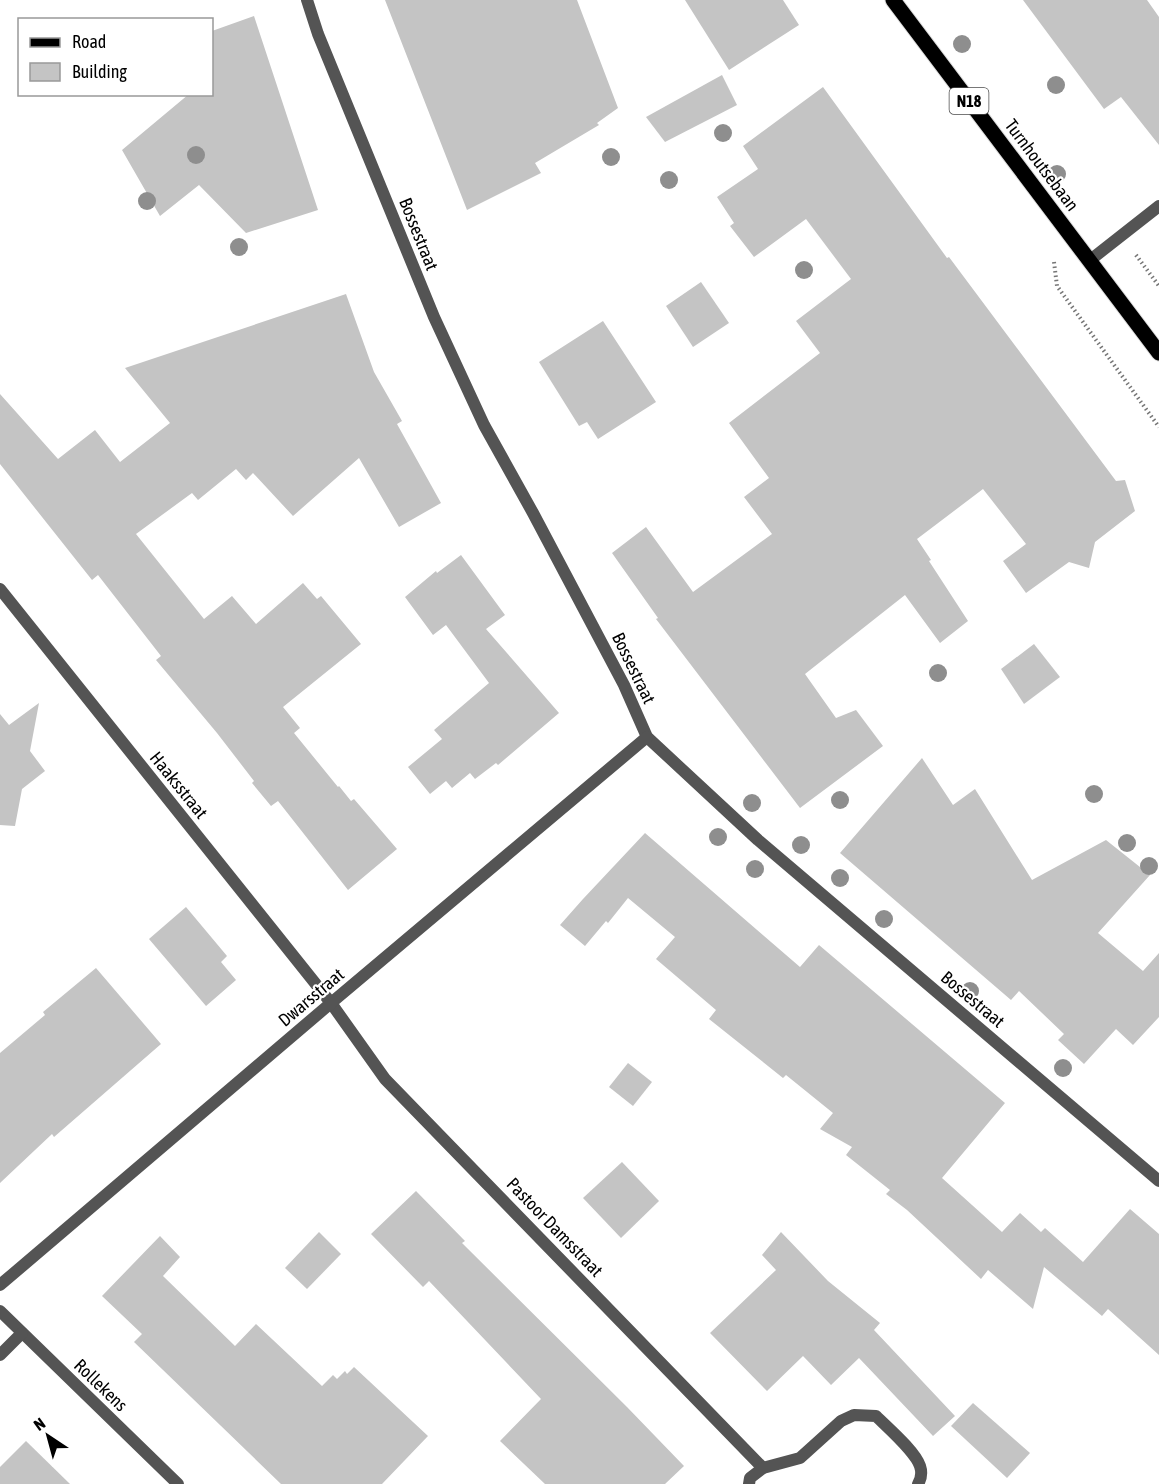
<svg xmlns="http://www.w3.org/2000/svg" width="1159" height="1484" font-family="'Asap Condensed',sans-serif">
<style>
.building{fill:#c4c4c4}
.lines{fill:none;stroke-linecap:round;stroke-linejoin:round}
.primary-casing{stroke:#dbdbdb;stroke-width:17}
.path{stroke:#767676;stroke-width:4;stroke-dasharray:1.5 3;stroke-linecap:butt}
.minor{stroke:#545454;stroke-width:12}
.primary{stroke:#000;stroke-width:15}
.tree{fill:#8e8e8e}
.labels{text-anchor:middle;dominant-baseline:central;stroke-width:4.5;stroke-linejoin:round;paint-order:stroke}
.shield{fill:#fff;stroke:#4c4c4c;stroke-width:1.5}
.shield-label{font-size:16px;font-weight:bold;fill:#000}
.street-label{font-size:18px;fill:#000;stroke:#fff}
</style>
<rect width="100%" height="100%" fill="#fff"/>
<g class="building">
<polygon points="385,0 577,0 618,108 597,123 599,125 535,163 541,173 467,210"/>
<polygon points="685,0 783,0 799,25 729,70"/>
<polygon points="1023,0 1147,0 1159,17 1159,145 1121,97 1104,109"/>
<polygon points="254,16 318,210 246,233 199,185 160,216 122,150 189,94 212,94 212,31"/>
<polygon points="722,75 737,105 665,142 646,117"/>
<polygon points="823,87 947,258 949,257 1116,481 1125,480 1135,511 1095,542 1089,568 1069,562 1026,593 1003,561 1026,544 983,489 917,539 931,560 929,561 968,621 940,643 905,595 805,674 836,718 856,710 883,746 800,808 656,619 658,618 612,553 646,527 693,592 772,534 744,497 769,478 729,423 820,353 796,321 851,279 806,219 754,257 730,226 734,223 717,197 758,169 743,146"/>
<polygon points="701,282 729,323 693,347 666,306"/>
<polygon points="346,294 374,372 402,421 397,424 441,503 399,527 359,458 293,516 253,473 246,480 236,469 198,500 192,493 136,534 204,619 232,596 256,624 303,583 317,599 321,596 361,644 283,707 300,728 294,733 338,787 339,786 351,801 354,799 397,849 348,890 278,801 271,806 252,783 254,781 217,733 156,660 161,656 98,575 92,580 0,464 0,394 58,459 95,430 120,462 170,423 125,368"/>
<polygon points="603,321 656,402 598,439 587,422 579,426 539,362"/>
<polygon points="461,555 505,615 486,629 559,713 498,765 496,763 475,779 470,773 452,788 446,781 430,794 408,767 442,739 434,730 489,683 446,625 433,635 405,597 436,571 437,573"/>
<polygon points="1034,644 1060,677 1024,704 1001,669"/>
<polygon points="39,703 30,751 45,771 22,789 15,826 0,825 0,714 9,725"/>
<polygon points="922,758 953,805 975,789 1032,880 1106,840 1150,875 1098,933 1143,971 1159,953 1159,1017 1133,1045 1116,1029 1084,1064 1058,1040 1064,1034 1019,991 1011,1000 840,853"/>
<polygon points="645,833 800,967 819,945 1005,1103 942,1178 1002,1232 1020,1213 1041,1232 1045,1228 1083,1262 1130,1209 1159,1234 1159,1355 1108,1309 1102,1316 1044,1267 1033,1309 988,1270 981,1279 907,1210 886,1194 890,1190 846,1155 852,1147 820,1129 833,1113 786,1075 783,1078 709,1019 716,1010 656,959 675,937 628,898 608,923 606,921 585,946 560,925 583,899"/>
<polygon points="186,907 227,956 221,962 236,980 206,1006 149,939"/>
<polygon points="96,968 161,1044 54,1137 52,1134 0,1183 0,1053 45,1015 43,1012"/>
<polygon points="628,1063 652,1082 633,1106 609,1087"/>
<polygon points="622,1162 659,1201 621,1238 583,1198"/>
<polygon points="416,1191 465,1241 462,1243 627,1407 684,1466 665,1484 545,1484 500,1441 541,1399 429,1281 423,1287 371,1234"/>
<polygon points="319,1232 341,1254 307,1289 285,1268"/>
<polygon points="781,1232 828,1281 880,1323 874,1330 955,1416 933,1436 859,1358 831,1385 803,1356 767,1391 710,1333 776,1270 762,1255"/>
<polygon points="160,1236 180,1257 163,1276 235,1346 256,1324 322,1386 333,1375 337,1379 345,1371 347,1374 354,1367 428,1436 382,1484 281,1484 134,1342 142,1334 102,1296"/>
<polygon points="973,1403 1030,1453 1007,1478 951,1426"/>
<polygon points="26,1441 70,1484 0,1484 0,1467"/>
</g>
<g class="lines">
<g class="primary-casing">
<polyline id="primary" points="893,0 1159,353"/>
</g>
<g class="path">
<polyline points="1136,255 1159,286"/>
<polyline points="1054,262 1057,286 1159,427"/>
</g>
<g class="minor">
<polyline points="307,0 318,34 434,317 484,425 533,513 624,685 647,737 758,840 1159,1181"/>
<polyline points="1089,261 1159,206"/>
<polyline points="0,589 331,1003 385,1079 763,1468"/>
<polyline points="0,1285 331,1003 647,737"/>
<polyline points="0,1311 178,1484"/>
<polyline points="0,1355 22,1333"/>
<path d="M 749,1484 L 750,1478 L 763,1468 L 800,1458 L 841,1421 L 854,1415 L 876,1416 C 888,1428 915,1451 920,1466 C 922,1472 921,1479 918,1484"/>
</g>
<use href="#primary" class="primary"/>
</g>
<g class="tree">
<circle cx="962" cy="44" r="9"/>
<circle cx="1056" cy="85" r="9"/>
<circle cx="723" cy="133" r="9"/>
<circle cx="196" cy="155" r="9"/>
<circle cx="611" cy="157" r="9"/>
<circle cx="1057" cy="174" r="9"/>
<circle cx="669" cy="180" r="9"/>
<circle cx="147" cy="201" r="9"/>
<circle cx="239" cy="247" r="9"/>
<circle cx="804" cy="270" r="9"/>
<circle cx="938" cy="673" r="9"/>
<circle cx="1094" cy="794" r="9"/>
<circle cx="840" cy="800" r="9"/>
<circle cx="752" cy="803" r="9"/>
<circle cx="718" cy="837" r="9"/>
<circle cx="1127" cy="843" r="9"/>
<circle cx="801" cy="845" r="9"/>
<circle cx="1149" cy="866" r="9"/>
<circle cx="755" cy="869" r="9"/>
<circle cx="840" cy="878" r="9"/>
<circle cx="884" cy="919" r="9"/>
<circle cx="970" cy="991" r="9"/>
<circle cx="1063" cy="1068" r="9"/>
</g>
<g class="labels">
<rect class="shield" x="949.5" y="88" width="39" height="26" rx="4.5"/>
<g class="shield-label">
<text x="969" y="101">N18</text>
</g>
<g class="street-label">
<text transform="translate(1042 165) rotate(53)">Turnhoutsebaan</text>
<text transform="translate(419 234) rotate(68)">Bossestraat</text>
<text transform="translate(634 668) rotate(64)">Bossestraat</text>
<text transform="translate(179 785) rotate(51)">Haaksstraat</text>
<text transform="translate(311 997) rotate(-40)">Dwarsstraat</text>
<text transform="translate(973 999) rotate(40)">Bossestraat</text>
<text transform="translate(555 1227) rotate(46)">Pastoor Damsstraat</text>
<text transform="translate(101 1385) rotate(44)">Rollekens</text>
</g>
</g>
<rect x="18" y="18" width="195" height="78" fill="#ffffff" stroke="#999999" stroke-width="1.5"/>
<rect x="30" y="38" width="30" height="9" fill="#000000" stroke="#999999" stroke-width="1.5"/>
<text x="72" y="48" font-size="18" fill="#000000">Road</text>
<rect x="30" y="63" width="30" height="18" fill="#c4c4c4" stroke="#999999" stroke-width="1.5"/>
<text x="72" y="78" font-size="18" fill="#000000">Building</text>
<g transform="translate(48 1436) rotate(324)" stroke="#ffffff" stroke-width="4.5" paint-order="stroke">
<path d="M0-4.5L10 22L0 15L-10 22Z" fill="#000000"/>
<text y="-9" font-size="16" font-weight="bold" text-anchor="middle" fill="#000000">N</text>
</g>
</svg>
